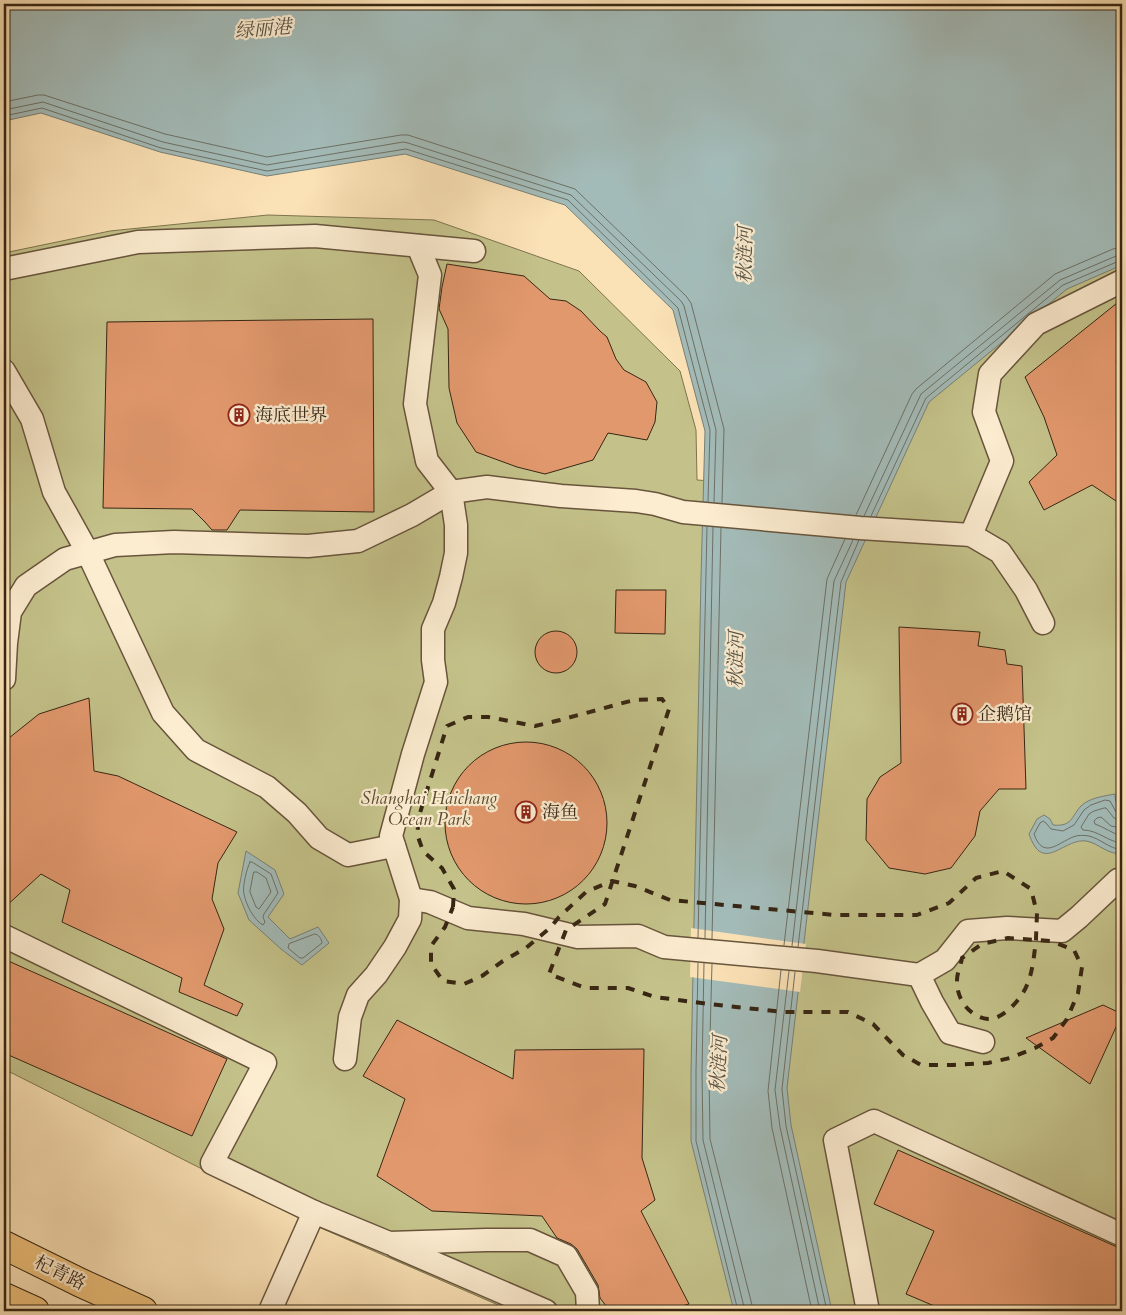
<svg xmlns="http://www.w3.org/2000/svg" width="1126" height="1315" font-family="Cardo,'Noto Serif SC',serif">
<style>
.green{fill:#c4c28a;stroke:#7e744e}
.water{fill:#a3bbb8;stroke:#787f76}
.pier{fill:#fbe2b6}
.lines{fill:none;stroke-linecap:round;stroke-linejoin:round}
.shore{stroke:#6d7066;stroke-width:1}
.building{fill:#e2986d;stroke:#372613}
.minor-casing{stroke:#68553c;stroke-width:25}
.major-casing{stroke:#372613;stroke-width:30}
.minor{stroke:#fcecd0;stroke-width:22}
.major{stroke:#eec17b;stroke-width:28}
.rail{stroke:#372613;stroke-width:4;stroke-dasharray:9 9;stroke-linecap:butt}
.labels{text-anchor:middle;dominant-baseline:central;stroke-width:4.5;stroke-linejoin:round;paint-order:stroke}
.poi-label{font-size:18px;fill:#372613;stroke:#fcecd0;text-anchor:start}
.park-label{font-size:18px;font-style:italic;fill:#5a4d31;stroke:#fcecd0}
.street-label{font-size:18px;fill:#372613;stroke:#fcecd0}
.water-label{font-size:19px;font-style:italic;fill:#575345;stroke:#fcecd0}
</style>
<rect width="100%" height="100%" fill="#fbe2b6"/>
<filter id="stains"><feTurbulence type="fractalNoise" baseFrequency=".004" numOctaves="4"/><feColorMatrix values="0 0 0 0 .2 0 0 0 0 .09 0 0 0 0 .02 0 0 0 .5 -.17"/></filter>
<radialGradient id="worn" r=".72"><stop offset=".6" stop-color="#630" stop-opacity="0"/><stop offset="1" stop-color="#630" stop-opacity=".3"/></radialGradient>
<polygon class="green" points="268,215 434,220 579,271 680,371 696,430 697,480 861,491 921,385 1003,316 1122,258 1122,1311 512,1311 307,1222 4,1069 4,253 110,231"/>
<g class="water">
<polygon points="4,4 1122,4 1122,265 1067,289 929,402 846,582 787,1088 791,1125 832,1311 734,1311 691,1141 691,1072 701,578 705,431 673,310 565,205 405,154 267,176 160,152 41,113 4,121"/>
<path d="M 1115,794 C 1115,801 1118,806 1122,812 L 1122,854 C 1116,854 1109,852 1104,849 C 1098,846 1093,842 1086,841 C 1063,838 1043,875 1029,834 L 1037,819 L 1044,815 L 1050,819 L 1053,825 C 1072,827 1071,817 1081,806 C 1089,798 1104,796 1115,794 Z"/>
<polygon points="246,851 275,870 284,894 268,917 290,939 318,927 329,943 302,965 281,949 249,920 238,893"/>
</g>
<polygon class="pier" points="691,928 806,944 800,992 690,977"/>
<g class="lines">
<g class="shore">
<polyline points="4,102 38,95 44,95 165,134 267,157 401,135 408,135 575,189 686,296 691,303 724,429 722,503"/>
<polyline points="4,110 43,102 163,142 267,165 403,142 408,143 571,195 681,301 684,306 716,430 714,502"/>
<polyline points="4,116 42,108 161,148 267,171 406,149 568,200 678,308 710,430 708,502"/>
<polyline points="856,515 912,394 916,389 1055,274 1113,249 1122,247"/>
<polyline points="864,516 921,394 1060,280 1116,256 1122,255"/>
<polyline points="871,516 926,398 1063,285 1119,261 1122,261"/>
<path d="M 1122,814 L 1116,812 L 1110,801 L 1105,800 L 1091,805 L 1084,810 L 1074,825 L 1063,831 L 1051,829 L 1046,823 L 1043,821 L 1040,823 L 1034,834 C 1043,860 1058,843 1073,837 C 1077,835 1084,835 1089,836 C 1101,839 1108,848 1122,850"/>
<path d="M 1122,821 L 1114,818 L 1106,808 L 1104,808 L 1094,811 L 1089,814 L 1081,827 L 1083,830 C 1098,830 1108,842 1122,843"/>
<path d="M 1122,828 L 1111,826 L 1101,817 L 1097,818 L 1094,821 L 1095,824 C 1104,827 1113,834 1122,836"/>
<path d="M 250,862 L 252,862 L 271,874 L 278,893 L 264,914 L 263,917 L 265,922 L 263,925 C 254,920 246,905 244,894 C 242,887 247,868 250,862 Z"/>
<polygon points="254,872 257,872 266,878 271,892 259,909 256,907 250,892"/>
<path d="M 315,934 C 318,934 322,939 322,943 L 303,958 L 300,958 L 288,948 L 289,944 Z"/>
<polyline points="698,938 707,527"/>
<polyline points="705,938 713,527"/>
<polyline points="712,939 721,528"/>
<polyline points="784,945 827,579 845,539"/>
<polyline points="792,946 834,581 853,540"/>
<polyline points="798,947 841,582 859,540"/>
<polyline points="698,963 696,1072 696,1141 738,1311"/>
<polyline points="704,963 702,1072 703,1140 745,1311"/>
<polyline points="712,964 709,1072 710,1139 752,1305 752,1311"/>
<polyline points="781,970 768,1091 772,1128 812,1311"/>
<polyline points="789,971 775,1090 780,1127 820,1311"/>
<polyline points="795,972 782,1089 786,1126 827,1311"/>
</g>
</g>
<g class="building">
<polygon points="447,264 524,276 550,299 566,301 581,311 600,331 607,337 616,359 624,370 646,382 657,402 655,422 647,440 608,433 593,460 545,474 517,467 476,452 457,423 449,388 448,329 439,309 442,287"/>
<polygon points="1122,299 1122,505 1092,485 1044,510 1029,482 1057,455 1044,417 1025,377"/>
<polygon points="373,319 374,512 240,510 227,530 212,530 205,522 192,509 103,508 107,322"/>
<polygon points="616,590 666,590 665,634 615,633"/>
<polygon points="899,627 980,632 978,646 1005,650 1007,664 1022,666 1026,789 999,789 980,811 975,836 951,868 925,874 889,868 866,840 867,799 880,777 901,763"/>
<circle cx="556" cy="652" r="21"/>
<polygon points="89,698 94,771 118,776 237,832 218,863 212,899 224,929 204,985 243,1004 237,1016 179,992 182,978 62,922 70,890 41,874 4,908 4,742 39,714"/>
<circle cx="526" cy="823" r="81"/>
<polygon points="4,959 227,1059 192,1136 4,1053"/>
<polygon points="1103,1005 1122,1014 1090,1084 1026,1038"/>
<polygon points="397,1020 513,1079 515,1050 644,1049 642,1158 655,1200 641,1211 689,1304 664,1311 610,1311 600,1298 598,1285 577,1249 571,1244 557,1238 542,1216 432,1211 377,1176 405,1099 363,1076"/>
<polygon points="898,1150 1117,1247 1122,1248 1122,1311 946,1311 906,1294 934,1231 874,1204"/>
</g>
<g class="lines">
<g class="minor-casing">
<g id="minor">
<polyline points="4,269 138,242 315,236 474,251"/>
<polyline points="4,371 32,419 54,492 88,553 163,713 196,750 267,787 297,813 319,838 348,855 383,848 394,846"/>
<polyline points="971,535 1002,461 984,412 990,374 1036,324 1122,281"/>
<polyline points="4,679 6,643 10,612 26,586 65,559 115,545 174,542 308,546 358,541 412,515 451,492 487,487 561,496 636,501 655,504 683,512 860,528 971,535 1000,552 1026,590 1043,623"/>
<polyline points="411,899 430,902 468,918 524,924 578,937 638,936 664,947 817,961 919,975"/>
<polyline points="4,936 265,1063 212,1163 314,1212"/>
<polyline points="983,1042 950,1033 932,1002 919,975 945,960 968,931 1007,928 1062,931 1079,917 1118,880 1122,881"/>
<polyline points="345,1059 350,1017 358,995 376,975 395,947 410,919 411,899 391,836 413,754 436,682 433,660 433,629 444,603 451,577 456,553 456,525 451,492 427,461 415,404 430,275 418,246"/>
<polyline points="395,1246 546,1311"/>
<polyline points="270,1311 314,1212 389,1243 486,1240 530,1240 566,1256 587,1292 588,1311"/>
<polyline points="868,1311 835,1140 874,1121 1122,1235"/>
</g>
</g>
<g class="major-casing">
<g id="major">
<polyline points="4,1245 81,1283 143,1311"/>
<polyline points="4,1297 35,1311"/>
</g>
</g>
<use href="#minor" class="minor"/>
<use href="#major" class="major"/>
<g class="rail">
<polyline points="1122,343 1117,360 1122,367"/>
<path d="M 453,907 L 454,889 L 442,868 L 423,851 L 417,834 L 420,813 L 447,726 L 468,717 L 488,717 L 535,726 L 560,720 L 634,700 L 662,699 L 669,709 L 605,904 L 566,930 L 549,974 L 585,988 L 628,988 L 655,997 L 709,1004 L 783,1012 L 848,1012 L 873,1024 L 903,1055 L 921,1065 L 953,1065 L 988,1063 L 1010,1058 L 1035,1048 L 1053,1038 L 1067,1019 L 1078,993 L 1082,967 L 1074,950 L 1051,941 L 1008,938 L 982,944 L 962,958 C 961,965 957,973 957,980 C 956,998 969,1017 988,1019 C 1003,1020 1022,998 1027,985 C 1033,971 1034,955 1036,940 L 1036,938 L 1037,913 L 1031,889 L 1003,871 L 976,878 L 949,903 L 917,915 L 835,915 L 670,900 L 635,886 L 612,881 L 586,892 L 559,917 L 551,927 L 526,948 L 503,961 L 482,976 L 464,984 L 443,981 L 431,964 L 431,946 L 445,927 L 453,907"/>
</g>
</g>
<defs>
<g id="building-ring" transform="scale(1.125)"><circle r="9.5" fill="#fcecd0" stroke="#8f2418" stroke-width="1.5"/><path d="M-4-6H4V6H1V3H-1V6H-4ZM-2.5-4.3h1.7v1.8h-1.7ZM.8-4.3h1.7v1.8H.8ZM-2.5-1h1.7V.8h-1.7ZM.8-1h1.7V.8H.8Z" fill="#8f2418"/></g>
</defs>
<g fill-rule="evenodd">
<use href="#building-ring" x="239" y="415"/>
<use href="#building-ring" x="962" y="714"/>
<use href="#building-ring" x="526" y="812"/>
</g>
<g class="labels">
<g class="poi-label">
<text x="255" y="415">海底世界</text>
<text x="978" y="714">企鹅馆</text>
<text x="542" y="812">海鱼</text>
</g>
<g class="park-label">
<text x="429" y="798">Shanghai Haichang<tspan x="429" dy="21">Ocean Park</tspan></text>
</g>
<g class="street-label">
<text transform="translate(60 1273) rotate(26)">杞青路</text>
</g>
<g class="water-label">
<text transform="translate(263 29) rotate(-5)">绿丽港</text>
<text transform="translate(745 255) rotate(-89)">秋涟河</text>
<text transform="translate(736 660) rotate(-89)">秋涟河</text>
<text transform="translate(719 1064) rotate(-87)">秋涟河</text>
</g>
</g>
<rect width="1126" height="1315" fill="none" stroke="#fbe2b6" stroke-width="20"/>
<rect x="5" y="5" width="1116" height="1305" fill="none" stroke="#372613" stroke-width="2.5"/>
<rect x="10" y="10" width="1106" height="1295" fill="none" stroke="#372613"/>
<rect width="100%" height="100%" filter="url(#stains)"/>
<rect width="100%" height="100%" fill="url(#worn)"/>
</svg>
